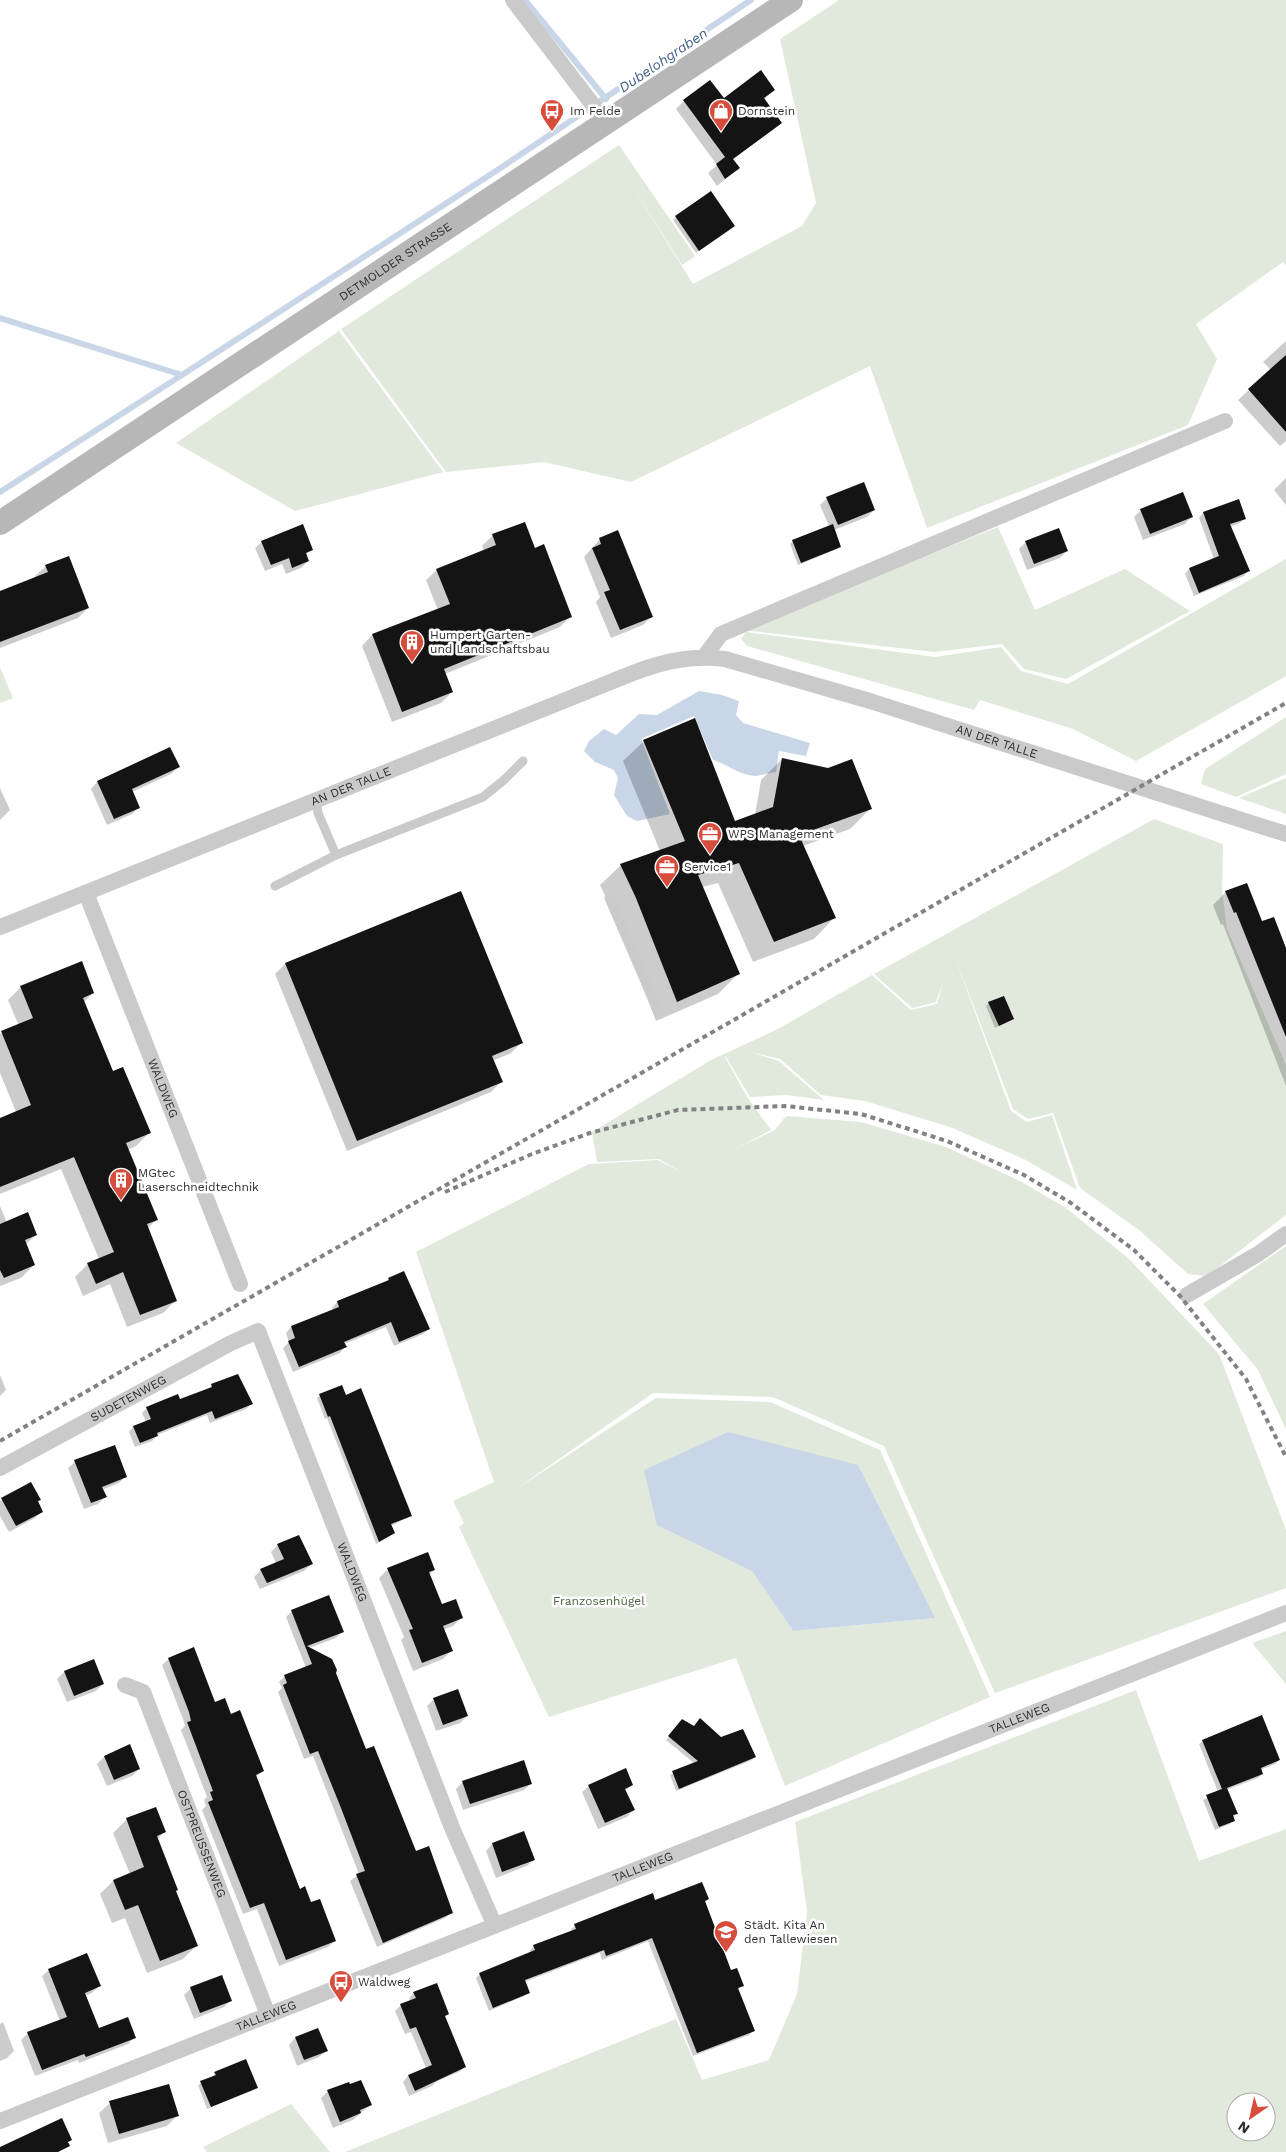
<svg xmlns="http://www.w3.org/2000/svg" width="1286" height="2152" font-family="'Work Sans',sans-serif">
<style>
.green{fill:#e0e9db;fill-rule:evenodd}
.water{fill:#c9d6e8}
.shadow{fill:#0003}
.lines{fill:none;stroke-linecap:round;stroke-linejoin:round}
.stream{stroke:#c9d6e8;stroke-width:6}
.building{fill:#141414}
.lane{stroke:#cacaca;stroke-width:9}
.street{stroke:#cacaca;stroke-width:16}
.secondary{stroke:#b7b7b7;stroke-width:24}
.rail{stroke:#828282;stroke-width:4;stroke-dasharray:5 4;stroke-linecap:butt}
.labels{text-anchor:middle;dominant-baseline:central;stroke-width:5;stroke-linejoin:round;paint-order:stroke}
.poi-label{font-size:12px;fill:#2d2d2d;stroke:#fff;text-anchor:start}
.street-label{font-size:12px;fill:#2d2d2d;stroke:#fff}
.park-label{font-size:12px;fill:#49643e;stroke:#fff}
.water-label{font-size:14px;font-style:italic;fill:#426187;stroke:#fff}
</style>
<rect width="100%" height="100%" fill="#fff"/>
<g class="green">
<polygon points="839,0 1286,0 1286,265 1283,262 1196,324 1217,359 1188,425 927,528 870,366 631,482 544,462 446,472 341,329 619,145 695,256 682,265 622,170 693,284 802,226 816,203 780,39"/>
<polygon points="339,331 443,472 295,511 176,443"/>
<polygon points="998,527 1035,610 1125,569 1190,611 1066,679 1024,669 1002,644 934,652 742,630"/>
<polygon points="1286,559 1286,676 1136,761 1073,729 980,700 974,710 747,646 741,639 746,632 935,657 1001,647 1021,671 1068,684"/>
<polygon points="0,667 13,698 0,703"/>
<polygon points="1286,717 1286,774 1236,797 1201,784 1205,769"/>
<polygon points="1286,778 1286,814 1239,798"/>
<path d="M 1154,819 L 1223,844 L 1222,891 L 1227,929 L 1286,1065 L 1286,1215 L 1207,1276 L 1188,1274 L 1139,1230 L 1080,1188 L 1053,1113 L 1028,1119 L 1013,1109 L 953,952 L 1011,1111 L 1027,1122 L 1052,1115 L 1077,1190 L 1026,1160 L 950,1127 L 865,1101 L 821,1095 L 780,1059 L 750,1052 L 779,1061 L 824,1100 L 787,1095 L 750,1097 L 726,1057 L 729,1056 L 725,1057 L 747,1097 L 771,1130 L 735,1149 L 775,1130 L 786,1116 L 861,1122 L 946,1147 L 1020,1181 L 1066,1208 L 1128,1258 L 1219,1354 L 1286,1530 L 1286,1588 L 995,1693 L 884,1446 L 773,1397 L 653,1393 L 516,1489 L 656,1398 L 770,1402 L 880,1450 L 990,1697 L 785,1786 L 736,1658 L 549,1717 L 459,1527 L 464,1523 L 453,1501 L 494,1482 L 416,1252 L 589,1164 L 658,1160 L 683,1173 L 659,1159 L 597,1162 L 592,1132 L 711,1060 L 776,1030 L 872,975 L 911,1010 L 937,1004 L 944,980 L 936,1002 L 912,1008 L 874,974 ZM 752,1571 L 934,1618 L 793,1631 Z"/>
<polygon points="1286,1246 1286,1429 1258,1370 1203,1304"/>
<polygon points="1286,1631 1286,1684 1252,1643"/>
<path d="M 1136,1690 L 1199,1861 L 1286,1829 L 1286,2152 L 345,2152 L 676,2019 L 702,2080 L 769,2060 L 797,1994 L 807,1912 L 795,1822 ZM 1236,2102 L 1266,2102 L 1266,2132 L 1236,2132 Z"/>
<polygon points="291,2104 330,2152 207,2152 203,2147"/>
</g>
<g class="water">
<path d="M 699,691 L 722,695 L 739,701 L 736,715 L 743,723 L 810,743 L 806,756 L 779,751 L 776,772 C 770,773 762,775 756,776 C 741,776 727,764 713,760 L 694,716 L 641,739 L 670,814 L 637,821 L 627,816 L 614,795 L 618,778 L 614,770 L 595,762 L 584,751 L 589,741 L 604,729 L 616,735 L 639,714 L 657,715 Z"/>
<polygon points="728,1432 858,1465 935,1618 793,1631 752,1571 657,1525 644,1470"/>
</g>
<g class="shadow">
<polygon points="774,90 764,99 781,123 732,160 738,168 717,186 708,173 717,165 676,109 684,101 723,100"/>
<polygon points="676,217 730,229 696,253 673,220"/>
<polygon points="1286,341 1286,441 1280,446 1238,400 1271,370 1263,362"/>
<polygon points="1286,478 1286,505 1274,490"/>
<polygon points="827,498 874,510 867,517 834,530 840,546 837,549 798,565 790,544 793,541 829,526 820,505"/>
<polygon points="1238,501 1245,518 1240,523 1230,527 1248,571 1244,576 1194,596 1185,574 1189,569 1214,559 1199,518 1203,513"/>
<polygon points="1141,510 1191,517 1185,524 1143,540 1134,517"/>
<polygon points="493,535 535,549 571,616 560,627 445,674 452,692 441,703 392,722 362,646 372,635 438,610 426,580 437,570 484,551 482,546"/>
<polygon points="600,539 652,616 643,625 611,638 596,602 600,597 584,557"/>
<polygon points="262,542 311,549 305,555 308,561 301,568 286,574 282,564 265,571 255,548"/>
<polygon points="1026,542 1067,551 1060,558 1027,570 1019,549"/>
<polygon points="46,566 88,608 78,618 0,648 0,592 36,578 35,576"/>
<polygon points="644,741 735,823 755,815 761,780 782,759 870,809 850,829 803,846 834,918 814,939 753,962 718,883 702,887 738,974 718,994 656,1021 616,919 600,885 621,865 660,851 623,761"/>
<polygon points="170,749 178,767 171,774 132,792 139,807 132,814 107,825 91,789 97,782"/>
<polygon points="0,788 10,810 0,820"/>
<polygon points="1226,892 1286,951 1286,1086 1223,924 1221,925 1213,905"/>
<polygon points="461,893 521,1043 511,1053 492,1061 501,1082 491,1092 347,1151 275,974 285,964"/>
<polygon points="21,987 93,993 84,1002 112,1073 149,1133 136,1146 127,1150 156,1220 148,1228 176,1300 163,1313 127,1327 110,1284 83,1296 75,1277 88,1264 99,1259 61,1169 0,1194 0,1117 1,1119 16,1112 0,1073 0,1034 19,1026 8,1000"/>
<polygon points="989,1003 1013,1018 995,1028 986,1006"/>
<polygon points="0,1206 7,1223 36,1235 25,1245 34,1265 21,1278 0,1286"/>
<polygon points="389,1279 429,1329 423,1334 394,1346 386,1327 344,1344 345,1347 340,1353 293,1372 283,1348 289,1342 286,1333 291,1327 333,1311 332,1308 337,1302 384,1284"/>
<polygon points="0,1375 6,1390 0,1396"/>
<polygon points="212,1385 251,1404 246,1409 210,1423 207,1415 157,1435 152,1441 135,1447 129,1432 133,1427 146,1422 142,1413 147,1408 180,1401 207,1391"/>
<polygon points="320,1395 410,1516 391,1526 393,1533 376,1544 327,1418 325,1419 317,1398"/>
<polygon points="75,1462 126,1476 119,1483 102,1490 105,1497 98,1504 84,1509 68,1468"/>
<polygon points="31,1483 40,1499 37,1502 42,1511 35,1518 9,1532 0,1516 0,1501"/>
<polygon points="278,1545 311,1564 304,1571 260,1589 254,1577 261,1570 276,1563 271,1552"/>
<polygon points="388,1569 434,1570 429,1575 441,1606 462,1617 453,1626 443,1630 452,1650 443,1659 413,1671 401,1640 404,1637 379,1578"/>
<polygon points="292,1611 342,1632 336,1638 309,1648 334,1673 366,1750 416,1853 451,1912 445,1918 377,1947 350,1881 359,1874 313,1756 304,1759 278,1692 282,1688 279,1682 285,1676 306,1668 286,1617"/>
<polygon points="169,1659 214,1704 230,1716 262,1771 255,1778 296,1884 335,1941 328,1947 279,1966 257,1909 243,1914 202,1810 206,1806 204,1800 207,1797 181,1730 185,1726 183,1719 162,1665"/>
<polygon points="93,1661 103,1684 96,1691 67,1702 57,1679 64,1672"/>
<polygon points="434,1699 467,1716 460,1723 436,1731 427,1706"/>
<polygon points="679,1724 694,1727 721,1738 755,1757 752,1760 676,1791 670,1775 694,1763 666,1740"/>
<polygon points="1203,1741 1279,1760 1275,1764 1260,1770 1262,1774 1258,1778 1226,1790 1236,1813 1230,1824 1215,1830 1203,1800 1218,1792 1199,1744"/>
<polygon points="129,1746 139,1769 132,1776 107,1786 97,1764 104,1757"/>
<polygon points="463,1782 530,1784 524,1790 463,1810 456,1789"/>
<polygon points="632,1785 625,1791 633,1810 627,1817 598,1829 582,1792 589,1786"/>
<polygon points="155,1808 164,1832 157,1840 175,1892 196,1946 183,1959 147,1973 125,1918 112,1923 100,1894 113,1881 130,1874 113,1833 126,1820"/>
<polygon points="523,1833 534,1859 527,1866 496,1878 486,1851 492,1844"/>
<polygon points="708,1899 704,1903 731,1972 743,1985 737,1990 753,2031 749,2035 693,2056 648,1941 602,1960 600,1953 524,1982 528,1992 524,1996 489,2011 476,1978 480,1974 531,1953 530,1950 534,1946 572,1932 571,1929 575,1926 655,1901"/>
<polygon points="49,1970 99,1986 92,1993 84,1996 98,2030 135,2037 128,2044 79,2063 78,2060 35,2076 21,2040 28,2033 60,2021 42,1976"/>
<polygon points="191,1988 231,2000 224,2007 194,2019 184,1995"/>
<polygon points="414,1993 448,2013 444,2017 465,2067 459,2072 437,2081 432,2086 409,2096 403,2082 408,2076 426,2068 411,2032 405,2034 395,2011 401,2005 410,2001 409,1998"/>
<polygon points="3,2022 14,2051 7,2058 0,2061 0,2024"/>
<polygon points="295,2038 326,2051 319,2057 297,2066 289,2045"/>
<polygon points="215,2073 256,2087 253,2090 207,2109 198,2085 213,2077"/>
<polygon points="328,2091 370,2105 353,2120 333,2128 321,2098"/>
<polygon points="110,2103 177,2116 167,2126 108,2143 99,2113"/>
</g>
<g class="lines">
<g class="stream">
<polyline points="525,0 606,99"/>
<polyline points="0,318 182,375 499,169 751,0"/>
<polyline points="0,492 182,375"/>
</g>
</g>
<g class="building">
<polygon points="761,70 775,90 764,98 782,123 733,159 740,168 725,179 716,164 725,157 683,100 710,80 724,98"/>
<polygon points="711,191 735,226 699,251 675,216"/>
<polygon points="1286,355 1286,432 1248,389"/>
<polygon points="864,482 875,510 838,525 826,497"/>
<polygon points="1183,492 1193,517 1150,534 1140,509"/>
<polygon points="1239,499 1246,519 1230,524 1250,571 1199,593 1189,568 1219,556 1203,512"/>
<polygon points="525,522 535,548 544,544 572,617 444,669 453,692 402,712 372,634 450,604 436,569 496,545 492,534"/>
<polygon points="303,524 313,550 306,553 309,561 292,568 289,558 271,565 261,541"/>
<polygon points="833,524 841,547 801,563 792,540"/>
<polygon points="1059,528 1068,551 1034,564 1025,541"/>
<polygon points="618,530 653,617 620,630 604,592 610,590 592,548 601,544 599,538"/>
<polygon points="69,556 89,608 0,642 0,591 48,572 45,565"/>
<polygon points="695,718 735,821 773,807 782,758 828,768 852,759 872,809 799,835 836,918 774,942 739,863 698,875 740,974 677,1002 636,898 620,864 685,841 643,740"/>
<polygon points="170,747 180,767 132,789 140,808 114,819 97,781"/>
<polygon points="1247,883 1262,921 1274,917 1286,948 1286,1037 1236,912 1234,913 1225,891"/>
<polygon points="461,891 523,1043 492,1056 503,1082 357,1141 285,963"/>
<polygon points="82,961 94,993 83,998 113,1071 123,1067 151,1133 126,1143 158,1220 147,1224 177,1301 140,1315 123,1272 96,1284 87,1263 114,1252 74,1157 0,1187 0,1118 31,1105 1,1031 33,1018 20,986"/>
<polygon points="1004,996 1014,1019 999,1026 988,1002"/>
<polygon points="28,1212 37,1235 25,1240 35,1265 4,1278 0,1270 0,1224"/>
<polygon points="404,1271 430,1329 399,1342 391,1322 344,1342 347,1347 299,1367 288,1341 295,1338 291,1326 339,1307 337,1301 389,1280 388,1278"/>
<polygon points="238,1374 253,1404 215,1419 212,1411 157,1433 158,1436 140,1443 133,1426 151,1419 146,1407 178,1394 180,1399 212,1387 211,1384"/>
<polygon points="342,1385 346,1395 361,1388 412,1516 391,1524 395,1533 379,1542 330,1416 328,1417 319,1394"/>
<polygon points="115,1445 127,1477 102,1487 107,1497 91,1503 74,1460"/>
<polygon points="31,1482 41,1500 38,1501 43,1512 16,1526 1,1498"/>
<polygon points="299,1535 313,1564 267,1583 260,1569 284,1559 277,1544"/>
<polygon points="428,1552 435,1570 429,1572 442,1604 456,1599 463,1618 443,1626 453,1651 422,1663 409,1630 413,1629 387,1568"/>
<polygon points="329,1595 344,1632 307,1646 332,1659 337,1670 336,1673 366,1749 374,1746 416,1851 429,1846 453,1913 383,1943 356,1874 365,1871 341,1808 318,1751 310,1754 283,1685 287,1683 284,1675 312,1664 291,1610"/>
<polygon points="194,1647 215,1702 225,1698 231,1714 240,1710 264,1771 256,1775 298,1884 300,1889 305,1886 311,1902 320,1899 336,1941 286,1960 264,1903 250,1908 208,1802 213,1800 210,1792 213,1791 187,1722 191,1721 189,1712 168,1658"/>
<polygon points="94,1659 104,1684 74,1696 64,1671"/>
<polygon points="458,1689 468,1716 443,1725 433,1698"/>
<polygon points="1262,1715 1280,1760 1261,1768 1263,1774 1227,1788 1238,1814 1233,1815 1235,1821 1219,1827 1206,1795 1222,1789 1202,1740"/>
<polygon points="700,1718 721,1737 743,1729 756,1757 679,1789 672,1771 698,1761 668,1736 682,1719 694,1726"/>
<polygon points="130,1744 140,1769 114,1780 104,1756"/>
<polygon points="524,1760 532,1784 470,1804 462,1781"/>
<polygon points="626,1768 633,1785 625,1789 635,1810 605,1823 588,1785"/>
<polygon points="156,1807 166,1832 157,1836 178,1890 176,1891 198,1946 160,1961 138,1905 125,1910 113,1880 144,1867 126,1818"/>
<polygon points="524,1831 535,1860 502,1872 492,1843"/>
<polygon points="702,1882 709,1899 705,1901 731,1970 737,1968 744,1986 738,1988 755,2031 697,2053 652,1938 606,1956 604,1950 525,1980 530,1993 493,2008 479,1973 535,1950 533,1945 576,1929 574,1924 653,1893 655,1900"/>
<polygon points="87,1953 101,1986 85,1993 99,2028 128,2017 136,2038 86,2057 84,2054 42,2070 27,2032 67,2017 48,1969"/>
<polygon points="222,1975 232,2001 200,2013 190,1987"/>
<polygon points="437,1983 449,2014 445,2016 466,2067 415,2091 408,2075 432,2065 416,2027 410,2029 400,2004 416,1998 413,1992"/>
<polygon points="318,2028 328,2051 304,2060 295,2037"/>
<polygon points="246,2059 258,2088 211,2107 200,2081 216,2075 214,2072"/>
<polygon points="361,2080 372,2105 360,2110 361,2113 340,2122 327,2090 349,2082 350,2084"/>
<polygon points="169,2084 179,2116 119,2134 109,2101"/>
<polygon points="62,2118 72,2140 68,2142 70,2146 58,2152 0,2152 0,2147"/>
</g>
<g class="lines">
<g class="lane">
<polyline points="316,799 318,813 336,855"/>
<polyline points="275,886 336,855 483,797 504,780 523,761"/>
<polyline points="609,898 659,1014"/>
</g>
<g class="street">
<polyline points="513,0 606,122"/>
<polyline points="704,657 721,634 1225,421"/>
<path id="s1" d="M 86,893 L 240,1284"/>
<path id="s2" d="M 0,927 L 633,673 C 664,661 692,655 725,659 L 870,701 L 1286,834"/>
<polyline points="1187,1295 1258,1254 1286,1234"/>
<path id="s3" d="M 0,1468 L 231,1343 L 258,1331 L 453,1830 L 494,1924"/>
<path id="s4" d="M 125,1685 L 143,1692 L 268,2015"/>
<path id="s5" d="M 0,2121 L 1286,1613"/>
</g>
<path class="secondary" id="s6" d="M 0,523 L 791,0"/>
<g class="rail">
<polyline points="445,1192 532,1154 590,1133 678,1110 785,1106 861,1114 947,1141 1024,1175 1071,1203 1134,1250 1180,1296 1246,1379 1286,1457"/>
<polyline points="0,1441 1286,703"/>
</g>
</g>
<defs>
<g id="bus-pin" transform="scale(1.25)"><path d="M0 17L-7.5 6A9.5 9.5 0 1 1 7.5 6Z" fill="#d64c3d" stroke="#fff"/><path d="M-5-6H5V4H4V6H2V4H-2V6H-4V4H-5ZM-3.5-4V0h7V-4ZM-3.5 1.2v1.5H-2V1.2ZM2 1.2v1.5H3.5V1.2Z" fill="#fff"/></g>
<g id="shop-pin" transform="scale(1.25)"><path d="M0 17L-7.5 6A9.5 9.5 0 1 1 7.5 6Z" fill="#d64c3d" stroke="#fff"/><path d="M-5-2.5h2.3a2.7 3.5 0 0 1 5.4 0H5L5.5 6h-11ZM-1.5-2.5h3a1.5 2.3 0 0 0-3 0Z" fill="#fff"/></g>
<g id="building-pin" transform="scale(1.25)"><path d="M0 17L-7.5 6A9.5 9.5 0 1 1 7.5 6Z" fill="#d64c3d" stroke="#fff"/><path d="M-4-6H4V6H1V3H-1V6H-4ZM-2.5-4.3h1.7v1.8h-1.7ZM.8-4.3h1.7v1.8H.8ZM-2.5-1h1.7V.8h-1.7ZM.8-1h1.7V.8H.8Z" fill="#fff"/></g>
<g id="office-pin" transform="scale(1.25)"><path d="M0 17L-7.5 6A9.5 9.5 0 1 1 7.5 6Z" fill="#d64c3d" stroke="#fff"/><path d="M-6-3h4V-5.5h4V-3h4V5H-6ZM-1-4.5V-3h2v-1.5ZM-6 0V1H6V0Z" fill="#fff"/></g>
<g id="school-pin" transform="scale(1.25)"><path d="M0 17L-7.5 6A9.5 9.5 0 1 1 7.5 6Z" fill="#d64c3d" stroke="#fff"/><path d="M0-5L7-2L0 1L-7-2ZM-4 1L0 2.5L4 1V4Q0 6-4 4Z" fill="#fff"/></g>
</defs>
<g fill-rule="evenodd">
<use href="#bus-pin" x="552" y="111"/>
<use href="#shop-pin" x="721" y="111"/>
<use href="#building-pin" x="412" y="642"/>
<use href="#office-pin" x="710" y="834"/>
<use href="#office-pin" x="667" y="867"/>
<use href="#building-pin" x="121" y="1180"/>
<use href="#school-pin" x="726" y="1932"/>
<use href="#bus-pin" x="341" y="1982"/>
</g>
<g class="labels">
<g class="poi-label">
<text x="570" y="111">Im Felde</text>
<text x="738" y="111">Dornstein</text>
<text x="430" y="635">Humpert Garten-<tspan x="430" dy="14">und Landschaftsbau</tspan></text>
<text x="728" y="834">WPS Management</text>
<text x="684" y="867">Service1</text>
<text x="138" y="1173">MGtec<tspan x="138" dy="14">Laserschneidtechnik</tspan></text>
<text x="744" y="1925">Städt. Kita An<tspan x="744" dy="14">den Tallewiesen</tspan></text>
<text x="358" y="1982">Waldweg</text>
</g>
<g class="street-label">
<text stroke="none"><textPath href="#s6" startOffset="474">DETMOLDER STRASSE</textPath></text>
<text stroke="none"><textPath href="#s2" startOffset="1060">AN DER TALLE</textPath></text>
<text stroke="none"><textPath href="#s2" startOffset="378">AN DER TALLE</textPath></text>
<text stroke="none"><textPath href="#s1" startOffset="210">WALDWEG</textPath></text>
<text stroke="none"><textPath href="#s3" startOffset="146">SUDETENWEG</textPath></text>
<text stroke="none"><textPath href="#s3" startOffset="551">WALDWEG</textPath></text>
<text stroke="none"><textPath href="#s5" startOffset="1096">TALLEWEG</textPath></text>
<text stroke="none"><textPath href="#s4" startOffset="182">OSTPREUSSENWEG</textPath></text>
<text stroke="none"><textPath href="#s5" startOffset="691">TALLEWEG</textPath></text>
<text stroke="none"><textPath href="#s5" startOffset="286">TALLEWEG</textPath></text>
</g>
<g class="park-label">
<text x="599" y="1601">Franzosenhügel</text>
</g>
<g class="water-label">
<text transform="translate(663 60) rotate(-34)">Dubelohgraben</text>
</g>
</g>
<g transform="translate(1251 2117) rotate(214)"><circle r="24" fill="#ffffff" stroke="#ababab"/>
<path d="M0-4L9 19L0 12L-9 19Z" fill="#d64c3d"/>
<text y="-8" font-size="14" font-weight="bold" text-anchor="middle" fill="#2d2d2d">N</text>
</g>
</svg>
